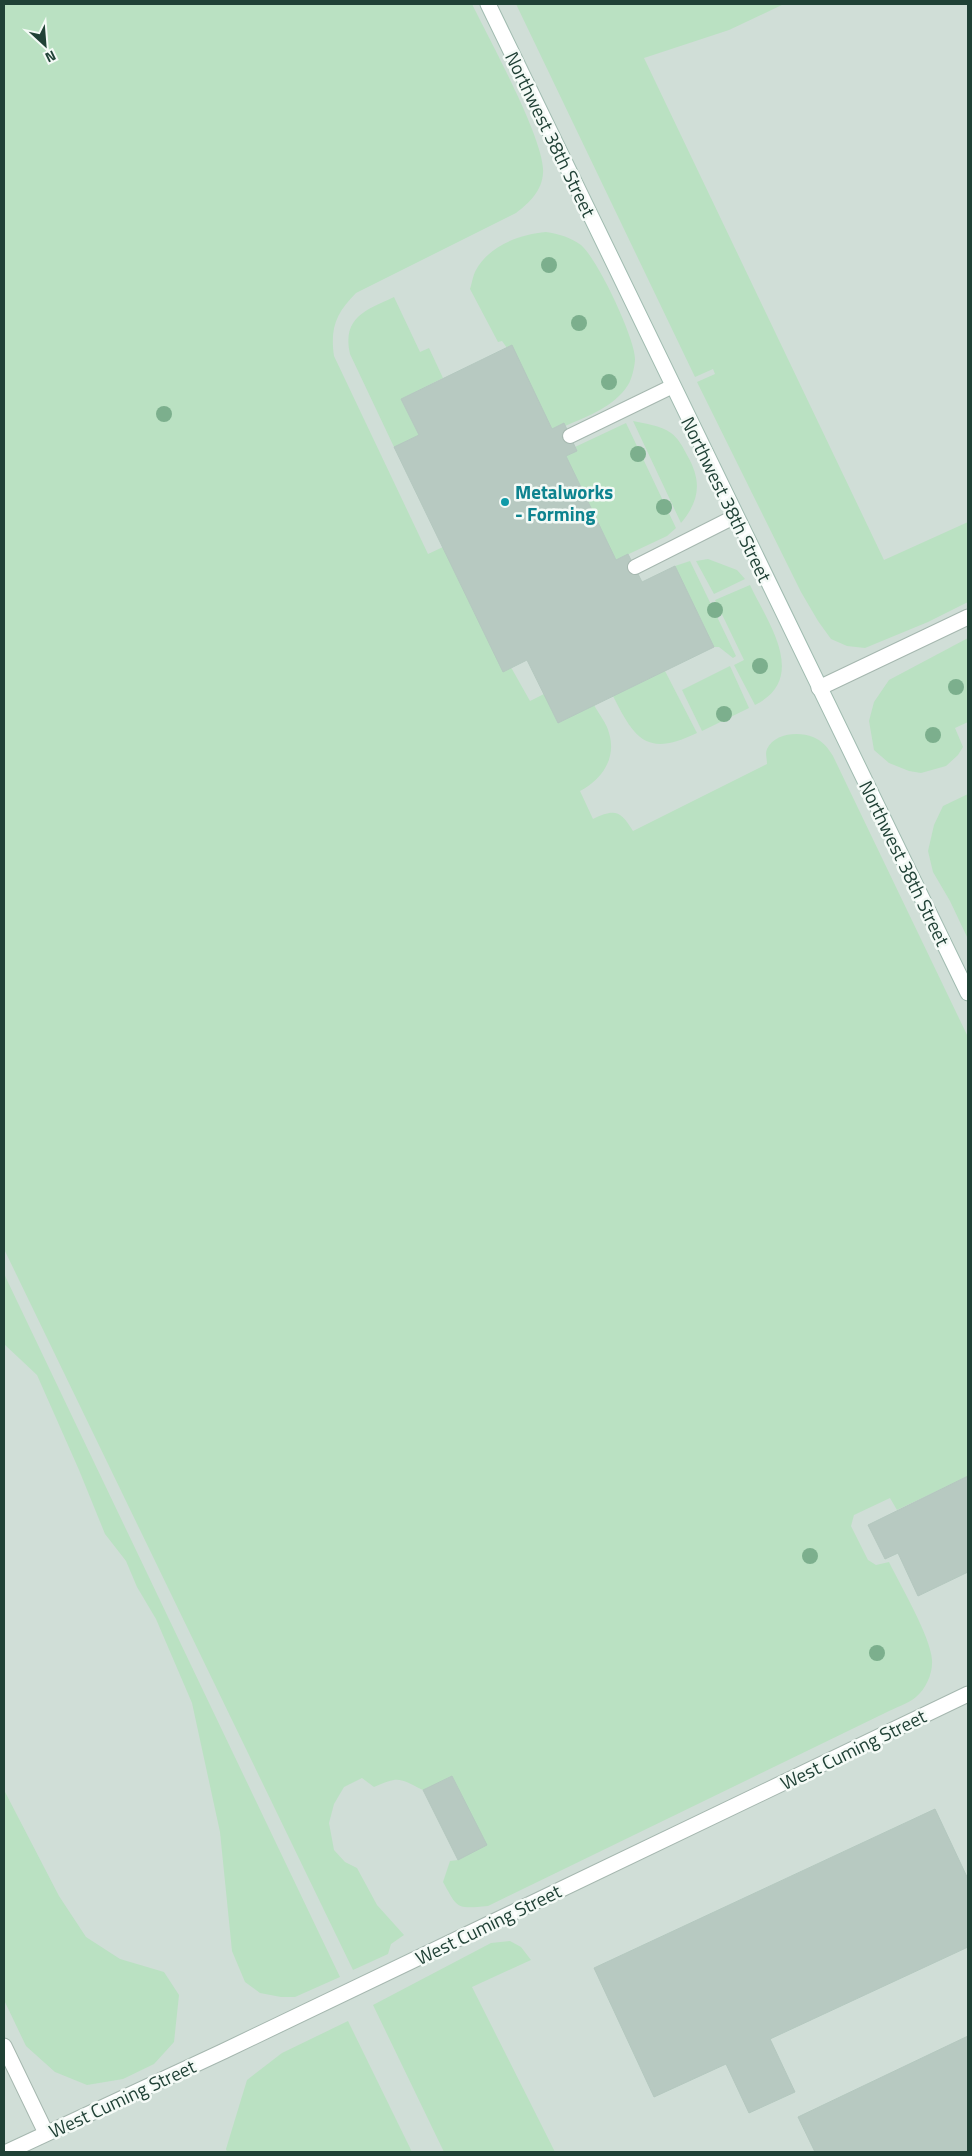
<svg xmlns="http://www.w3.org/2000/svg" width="972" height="2156" font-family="'Titillium Web',sans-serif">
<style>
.built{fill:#d0ded7}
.green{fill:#bae1c2}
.building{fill:#b7c9c1;stroke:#b4c8bf}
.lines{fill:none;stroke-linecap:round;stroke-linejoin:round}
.service-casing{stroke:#a5b7af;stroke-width:16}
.minor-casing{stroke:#a5b7af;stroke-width:17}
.secondary-casing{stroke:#a0bbb0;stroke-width:17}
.service{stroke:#fff;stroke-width:14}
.minor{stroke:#fff;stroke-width:15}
.secondary{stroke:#fff;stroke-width:15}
.tree{fill:#7caf8d}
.culture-dot{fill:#0f9aa8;stroke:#f4faf6;stroke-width:2}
.labels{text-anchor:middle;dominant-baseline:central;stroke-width:5;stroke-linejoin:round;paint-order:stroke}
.street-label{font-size:19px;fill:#204136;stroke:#f4faf6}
.culture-label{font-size:19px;font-weight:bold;fill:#0d838f;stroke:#f4faf6;text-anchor:start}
</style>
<rect width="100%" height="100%" fill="#e3eee8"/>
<rect class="built" x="4" y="4" width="964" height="2148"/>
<g class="green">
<path d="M 4,4 L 472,4 C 488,37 546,142 543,173 C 542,191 529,203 516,213 L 356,293 C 336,313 330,328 334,356 L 428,554 L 443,547 L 530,701 L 544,694 L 558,723 L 594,705 C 599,714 607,724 609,733 C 617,759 601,780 580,791 L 593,819 C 615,808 621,811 633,831 L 767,764 C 767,759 765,753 767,749 C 774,733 799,731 813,737 C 823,741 828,748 833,756 L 968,1037 L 968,1476 L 897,1510 L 890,1498 L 854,1515 L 851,1526 L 868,1560 L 876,1565 L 889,1562 C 900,1585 931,1637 932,1660 C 933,1673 926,1689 916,1697 C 908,1704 894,1708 885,1713 L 488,1906 C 456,1909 458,1909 443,1882 L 450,1861 L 458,1860 L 486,1845 L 452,1776 L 423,1790 C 398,1778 400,1776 374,1787 L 362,1778 L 344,1787 L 334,1804 L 329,1823 L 334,1850 L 345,1862 L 357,1868 L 377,1905 L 404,1935 L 391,1944 L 388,1954 L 353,1970 L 4,1249 Z"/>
<polygon points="516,4 784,4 729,30 644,58 884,560 968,522 968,602 928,622 865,648 847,646 831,639 818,621 801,592 697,382 715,374 713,369 695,377"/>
<path d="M 546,232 C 559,234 570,237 581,245 C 597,258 635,338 635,359 C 635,365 632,379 628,385 C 614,407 588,416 565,426 L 564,423 L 552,429 L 512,346 L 507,348 L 502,341 L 498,342 L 470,289 C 472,283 473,275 476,270 C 489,246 520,234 546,232 Z"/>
<path d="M 394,297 L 420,352 L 429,348 L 443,378 L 401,399 L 419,435 L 394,447 L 350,354 C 342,317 366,310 394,297 Z"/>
<path d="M 633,421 C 646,424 660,425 671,433 C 678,438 683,447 687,455 C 702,481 700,500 681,523 Z"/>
<polygon points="626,423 676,528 667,536 616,560 566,456 577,451 575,447"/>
<polygon points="708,559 737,570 745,579 714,594 696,561"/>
<polygon points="690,561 736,656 733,658 719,647 714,647 675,566"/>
<path d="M 750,585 C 768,623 809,678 755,705 L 734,665 L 744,660 L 715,600 Z"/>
<polygon points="968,638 968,722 955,728 963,747 958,755 946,766 921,773 909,771 889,763 874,750 869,721 874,702 889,680"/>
<polygon points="730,666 749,708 702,731 682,690"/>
<path d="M 665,671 L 697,733 C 647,757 635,740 613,696 Z"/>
<polygon points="968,794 968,939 950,901 933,872 928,851 934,825 943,806"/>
<polygon points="4,1273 6,1278 340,1977 295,1997 281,1997 260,1993 245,1982 232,1951 220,1832 192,1703 156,1619 137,1587 126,1561 105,1534 79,1470 37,1375 4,1344"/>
<polygon points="4,1790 59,1896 86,1937 120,1959 164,1972 179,1995 174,2042 154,2064 123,2079 87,2085 55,2072 26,2046 4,2000"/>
<polygon points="510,1941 521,1947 531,1960 472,1987 555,2152 444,2152 373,2005 491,1943"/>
<polygon points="348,2021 412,2152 227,2152 226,2149 247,2080 282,2053"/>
</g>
<g class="building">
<polygon points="512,345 552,429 564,423 577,451 566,456 616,560 628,554 642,582 675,566 714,647 558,723 527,660 503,672 394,447 419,435 401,399"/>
<polygon points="968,1476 968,1572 918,1596 898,1553 885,1559 868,1525"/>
<polygon points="452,1776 487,1845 458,1860 423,1790"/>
<polygon points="935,1809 968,1879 968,1947 770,2039 795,2092 749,2113 726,2064 654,2097 594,1968"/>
<polygon points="968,2036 968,2152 815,2152 798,2117"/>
</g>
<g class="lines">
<g class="service-casing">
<g id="service">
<polyline points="570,436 673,386"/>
<polyline points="635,567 736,516"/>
</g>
</g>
<g class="minor-casing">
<g id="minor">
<polyline points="819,688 968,617"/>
<polyline points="4,2046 46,2133"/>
<polyline points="7,2152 224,2051 968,1694"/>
</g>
</g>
<g class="secondary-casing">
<polyline id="secondary" points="488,4 968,993"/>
</g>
<use href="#service" class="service"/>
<use href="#minor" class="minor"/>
<use href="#secondary" class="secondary"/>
</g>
<g class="tree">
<circle cx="549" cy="265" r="8"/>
<circle cx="579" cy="323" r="8"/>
<circle cx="609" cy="382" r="8"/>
<circle cx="164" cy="414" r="8"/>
<circle cx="638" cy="454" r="8"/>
<circle cx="664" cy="507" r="8"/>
<circle cx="715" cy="610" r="8"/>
<circle cx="760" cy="666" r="8"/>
<circle cx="956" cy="687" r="8"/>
<circle cx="724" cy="714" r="8"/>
<circle cx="933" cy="735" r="8"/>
<circle cx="810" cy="1556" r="8"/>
<circle cx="877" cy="1653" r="8"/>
</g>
<circle class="culture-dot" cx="505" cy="502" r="5"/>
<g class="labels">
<g class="street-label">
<text transform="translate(551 134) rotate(64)">Northwest 38th Street</text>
<text transform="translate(727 499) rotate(64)">Northwest 38th Street</text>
<text transform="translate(905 863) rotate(64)">Northwest 38th Street</text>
<text transform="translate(853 1749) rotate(-26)">West Cuming Street</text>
<text transform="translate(488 1924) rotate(-26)">West Cuming Street</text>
<text transform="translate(122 2098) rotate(-25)">West Cuming Street</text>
</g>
<g class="culture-label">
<text x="515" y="491">Metalworks<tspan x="515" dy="22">- Forming</tspan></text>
</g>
</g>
<rect width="972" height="2156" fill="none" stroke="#204136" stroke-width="10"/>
<g transform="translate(45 45) rotate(154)" stroke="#f4faf6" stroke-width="4" paint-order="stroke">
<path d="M0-4L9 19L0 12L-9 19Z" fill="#204136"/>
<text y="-8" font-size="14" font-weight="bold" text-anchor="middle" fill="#204136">N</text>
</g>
</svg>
